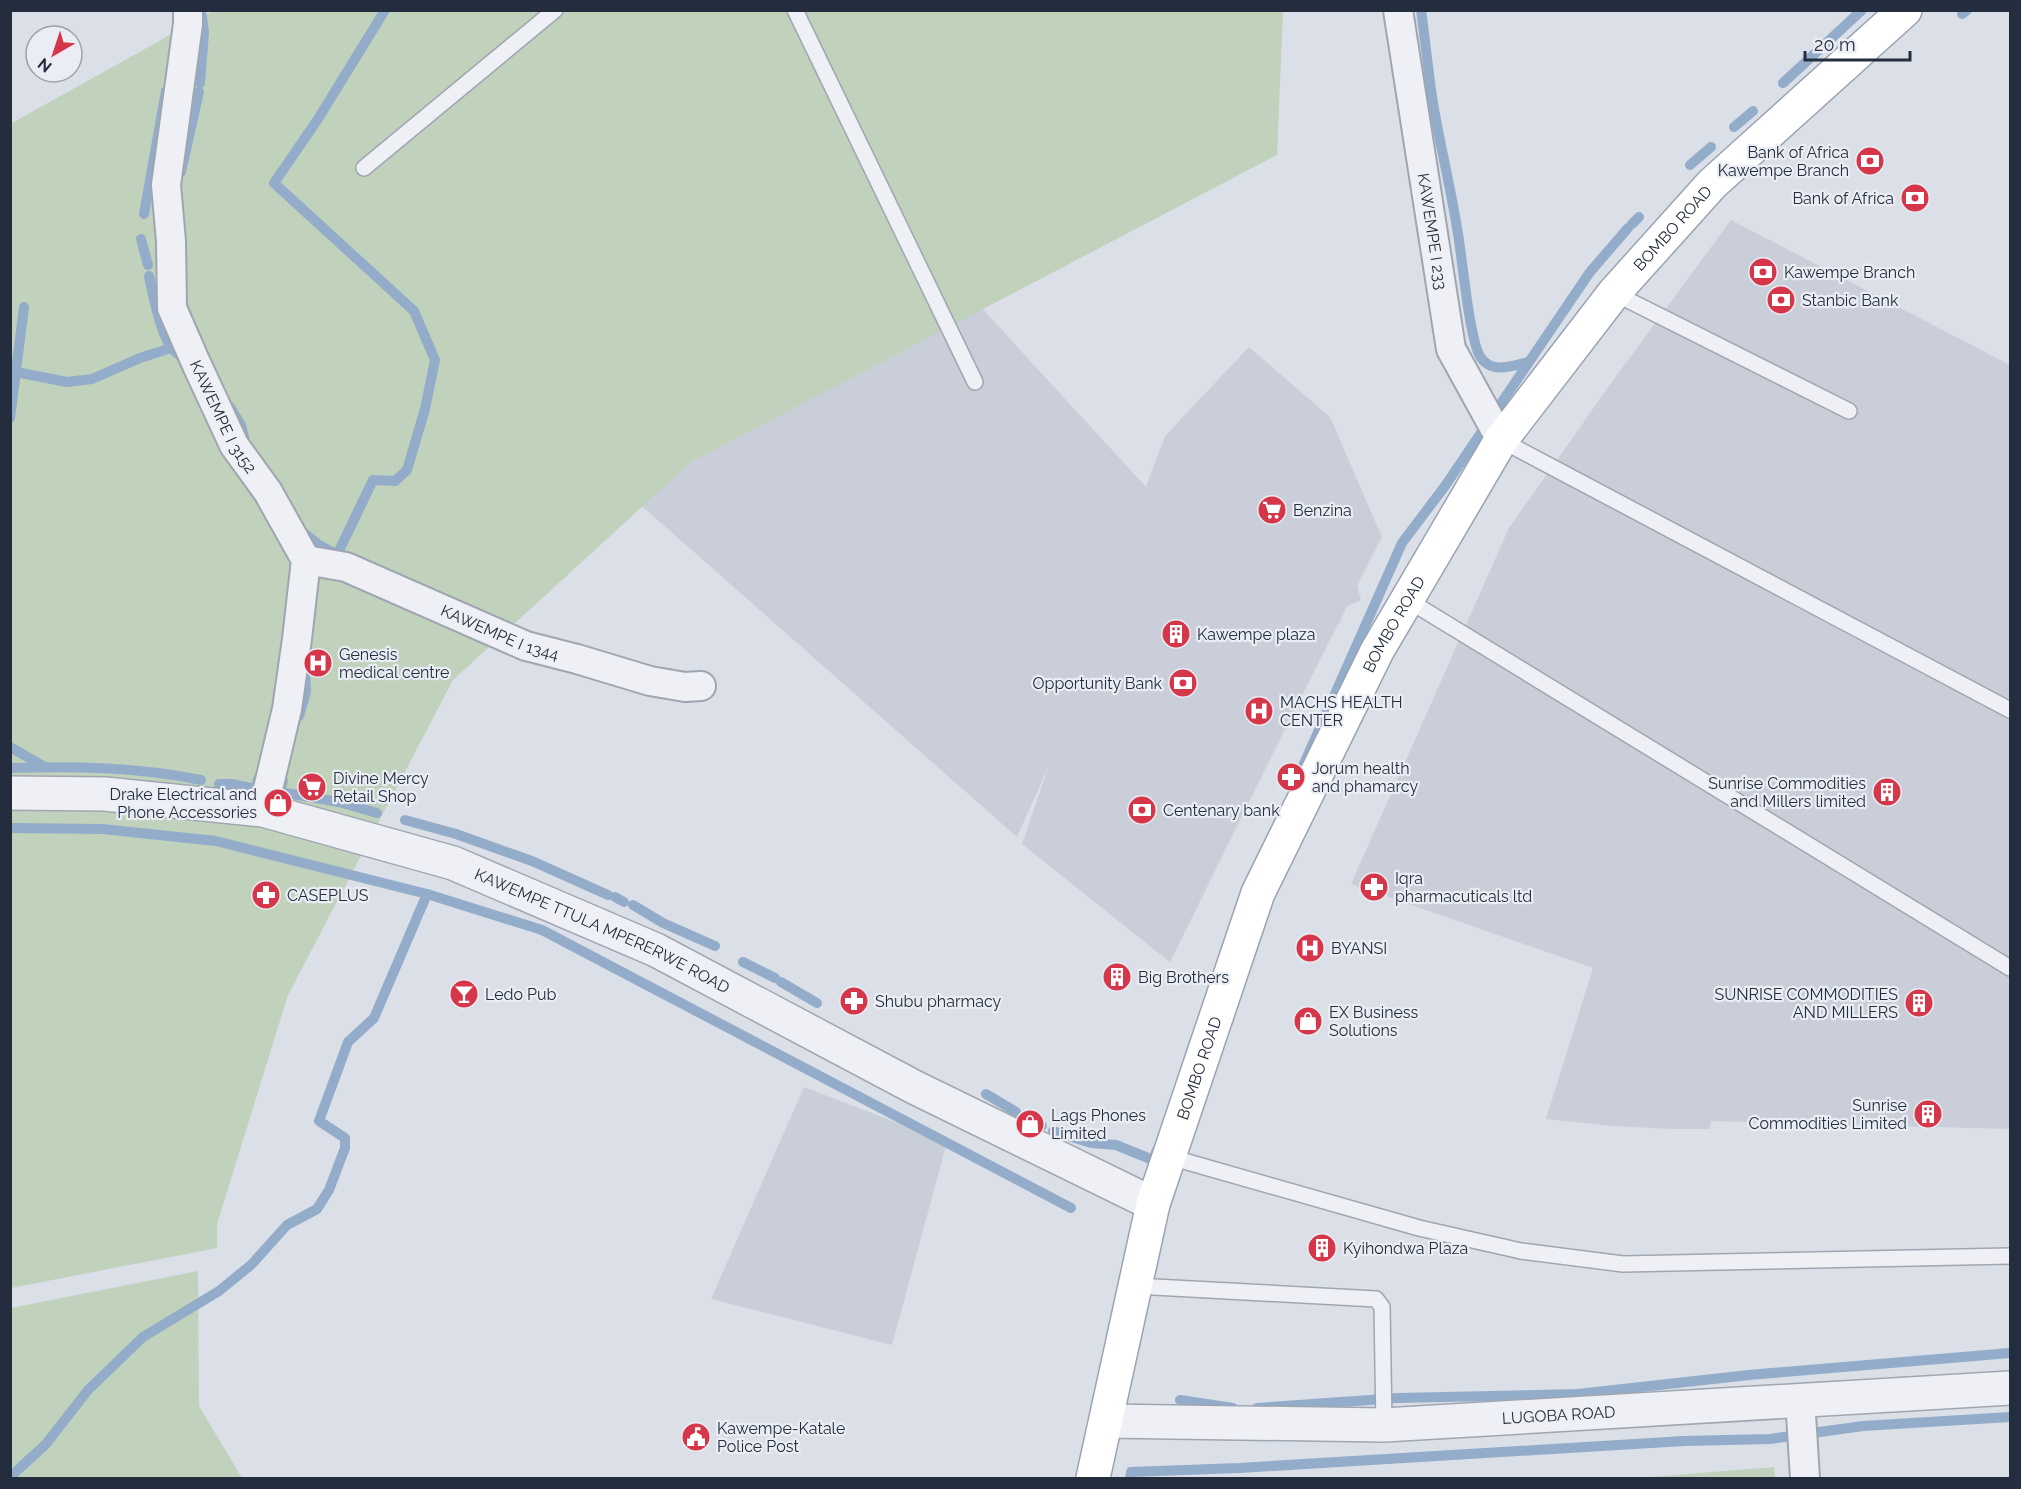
<svg xmlns="http://www.w3.org/2000/svg" width="2021" height="1489" font-family="Raleway,sans-serif">
<style>
.built{fill:#c9ced9}
.green{fill:#c0d1bc}
.lines{fill:none;stroke-linecap:round;stroke-linejoin:round}
.stream{stroke:#93acca;stroke-width:10}
.service-casing{stroke:#a0a6b1;stroke-width:18}
.minor-casing{stroke:#a0a6b1;stroke-width:32}
.tertiary-casing{stroke:#a0a6b1;stroke-width:36}
.primary-casing{stroke:#9aa3b3;stroke-width:36}
.service{stroke:#eef0f5;stroke-width:15}
.minor{stroke:#eef0f5;stroke-width:28}
.tertiary{stroke:#eef0f5;stroke-width:33}
.primary{stroke:#fff;stroke-width:33}
.labels{text-anchor:middle;dominant-baseline:central;stroke-width:4.5;stroke-linejoin:round;paint-order:stroke}
.poi-label{font-size:16px;fill:#242d3d;stroke:#eaeef4;text-anchor:start}
.street-label{font-size:16px;fill:#242d3d;stroke:#eaeef4}
</style>
<rect width="100%" height="100%" fill="#dbdfe7"/>
<g class="built">
<polygon points="709,11 1146,487 1165,436 1249,347 1330,417 1382,537 1357,586 1361,600 1347,606 1341,619 1341,621 1338,624 1289,721 1170,962 1022,844 1049,765 1017,837 279,186"/>
<polygon points="1731,220 2010,365 2010,1129 1711,1121 1710,1129 1672,1129 1613,1126 1546,1119 1593,968 1351,884 1509,528 1609,386"/>
<polygon points="804,1087 947,1142 892,1345 711,1299"/>
</g>
<g class="green">
<polygon points="213,11 1283,11 1277,155 691,462 453,680 288,995 217,1224 217,1248 11,1288 10,124"/>
<polygon points="198,1271 199,1406 242,1478 11,1478 11,1308"/>
<polygon points="1774,1467 1775,1478 1638,1478"/>
</g>
<g class="lines">
<g class="stream">
<path d="M 1421,10 C 1425,39 1428,68 1432,97 C 1439,141 1450,184 1457,228 C 1462,253 1469,341 1481,358 C 1493,374 1512,366 1528,362"/>
<polyline points="1962,14 1967,10"/>
<polyline points="200,83 204,32 201,10"/>
<polyline points="1783,83 1862,10"/>
<polyline points="1734,127 1753,111"/>
<polyline points="1690,165 1711,147"/>
<polyline points="181,172 199,92"/>
<polyline points="144,214 166,91"/>
<polyline points="1632,224 1639,217"/>
<polyline points="141,239 148,265"/>
<path d="M 149,276 C 153,295 160,330 170,346 C 174,352 180,354 184,360"/>
<polyline points="16,372 67,382 92,379 140,358 171,348"/>
<polyline points="230,407 241,425 245,441"/>
<polyline points="10,418 24,307"/>
<polyline points="300,530 319,545 339,556"/>
<polyline points="337,555 373,480 395,481 407,470 425,409 435,360 414,311 274,183 318,119 385,10"/>
<polyline points="299,716 306,692 305,667"/>
<polyline points="10,747 45,767"/>
<polyline points="1303,766 1402,543 1445,486 1590,272 1628,228"/>
<path d="M 10,768 C 75,766 138,767 201,780"/>
<polyline points="283,781 280,792 339,802 377,813"/>
<polyline points="219,784 232,784 256,789 258,779"/>
<polyline points="405,820 456,834 532,861 608,895"/>
<polyline points="10,828 102,829 216,841 427,894 542,930 1071,1208"/>
<polyline points="615,897 624,902"/>
<polyline points="633,905 663,923 715,946"/>
<polyline points="743,962 775,978"/>
<polyline points="781,982 817,1003"/>
<polyline points="986,1094 1016,1112"/>
<polyline points="1029,1119 1042,1126"/>
<polyline points="1053,1131 1091,1143 1116,1145 1153,1160 1157,1150"/>
<polyline points="1180,1400 1233,1408"/>
<polyline points="1257,1408 1398,1398 1578,1394 1749,1375 2010,1353"/>
<polyline points="10,1477 46,1444 88,1390 143,1337 219,1291 252,1264 287,1225 317,1209 329,1190 345,1148 345,1138 319,1121 348,1042 374,1018 427,894"/>
<polyline points="1130,1478 1131,1472 1239,1468 1684,1441 1770,1439 1863,1426 2010,1417"/>
</g>
<g class="service-casing">
<g id="service">
<polyline points="795,10 975,382"/>
<polyline points="364,168 555,10"/>
<polyline points="1614,293 1849,411"/>
<polyline points="1501,440 2010,710"/>
<polyline points="1406,599 2010,968"/>
<polyline points="1170,1157 1419,1228 1521,1251 1623,1264 2010,1256"/>
<polyline points="1136,1286 1376,1299 1382,1307 1384,1425"/>
</g>
</g>
<g class="minor-casing">
<g id="minor">
<path id="s1" d="M 188,10 L 188,24 L 166,185 L 171,241 L 172,308 L 196,363 L 234,445 L 268,492 L 306,560 L 297,639 L 287,709 L 263,810"/>
<path id="s2" d="M 1398,10 L 1451,349 L 1501,440"/>
<path id="s3" d="M 306,560 L 346,567 L 526,646 L 577,659 L 650,681 L 685,687 L 701,686"/>
<polyline points="1800,1399 1805,1478"/>
</g>
</g>
<g class="tertiary-casing">
<g id="tertiary">
<path id="s4" d="M 10,793 L 105,794 L 263,810 L 453,863 L 656,950 L 914,1087 L 1153,1204"/>
<path id="s5" d="M 1106,1421 L 1384,1425 L 2010,1388"/>
</g>
</g>
<g class="primary-casing">
<g id="primary">
<path id="s6" d="M 1093,1478 L 1153,1204 L 1258,893 L 1377,651 L 1501,440 L 1614,293 L 1712,184 L 1905,10"/>
</g>
</g>
<use href="#service" class="service"/>
<use href="#minor" class="minor"/>
<use href="#tertiary" class="tertiary"/>
<use href="#primary" class="primary"/>
</g>
<defs>
<g id="bank-disc" transform="scale(1.5)"><circle r="9.5" fill="#d63649" stroke="#eaeef4"/><path d="M-6-4H6V4H-6ZM0-2.3a2.3 2.3 0 1 0 0 4.6a2.3 2.3 0 1 0 0-4.6Z" fill="#fff"/></g>
<g id="supermarket-disc" transform="scale(1.5)"><circle r="9.5" fill="#d63649" stroke="#eaeef4"/><path d="M-6-5.5h2.5l.6 2H6L4.5 2H-2.5L-4.4-4H-6ZM-1.5 3.2a1.3 1.3 0 1 0 .1 0ZM3 3.2a1.3 1.3 0 1 0 .1 0Z" fill="#fff"/></g>
<g id="building-disc" transform="scale(1.5)"><circle r="9.5" fill="#d63649" stroke="#eaeef4"/><path d="M-4-6H4V6H1V3H-1V6H-4ZM-2.5-4.3h1.7v1.8h-1.7ZM.8-4.3h1.7v1.8H.8ZM-2.5-1h1.7V.8h-1.7ZM.8-1h1.7V.8H.8Z" fill="#fff"/></g>
<g id="hospital-disc" transform="scale(1.5)"><circle r="9.5" fill="#d63649" stroke="#eaeef4"/><path d="M-5-5h3v3.5h4V-5h3V5h-3V1.5h-4V5h-3Z" fill="#fff"/></g>
<g id="pharmacy-disc" transform="scale(1.5)"><circle r="9.5" fill="#d63649" stroke="#eaeef4"/><path d="M-2-6h4v4h4v4h-4v4h-4v-4h-4v-4h4Z" fill="#fff"/></g>
<g id="shop-disc" transform="scale(1.5)"><circle r="9.5" fill="#d63649" stroke="#eaeef4"/><path d="M-5-2.5h2.3a2.7 3.5 0 0 1 5.4 0H5L5.5 6h-11ZM-1.5-2.5h3a1.5 2.3 0 0 0-3 0Z" fill="#fff"/></g>
<g id="bar-disc" transform="scale(1.5)"><circle r="9.5" fill="#d63649" stroke="#eaeef4"/><path d="M-6-5H6L.8 .8V4.5H3.5V6h-7V4.5H-.8V.8Z" fill="#fff"/></g>
<g id="civic-disc" transform="scale(1.5)"><circle r="9.5" fill="#d63649" stroke="#eaeef4"/><path d="M-.6-6.5H3V-4.5H.6V-3L4-1V1h2V6H-6V1h2V-1L-.6-3ZM-1.2 2.5V6h2.4V2.5Z" fill="#fff"/></g>
</defs>
<g fill-rule="evenodd">
<use href="#bank-disc" x="1870" y="161"/>
<use href="#bank-disc" x="1915" y="198"/>
<use href="#bank-disc" x="1763" y="272"/>
<use href="#bank-disc" x="1781" y="300"/>
<use href="#supermarket-disc" x="1272" y="510"/>
<use href="#building-disc" x="1176" y="634"/>
<use href="#hospital-disc" x="318" y="663"/>
<use href="#bank-disc" x="1183" y="683"/>
<use href="#hospital-disc" x="1259" y="711"/>
<use href="#pharmacy-disc" x="1291" y="777"/>
<use href="#supermarket-disc" x="312" y="787"/>
<use href="#building-disc" x="1887" y="792"/>
<use href="#shop-disc" x="278" y="803"/>
<use href="#bank-disc" x="1142" y="810"/>
<use href="#pharmacy-disc" x="1374" y="887"/>
<use href="#pharmacy-disc" x="266" y="895"/>
<use href="#hospital-disc" x="1310" y="948"/>
<use href="#building-disc" x="1117" y="977"/>
<use href="#bar-disc" x="464" y="994"/>
<use href="#pharmacy-disc" x="854" y="1001"/>
<use href="#building-disc" x="1919" y="1003"/>
<use href="#shop-disc" x="1308" y="1021"/>
<use href="#building-disc" x="1928" y="1114"/>
<use href="#shop-disc" x="1030" y="1124"/>
<use href="#building-disc" x="1322" y="1248"/>
<use href="#civic-disc" x="696" y="1437"/>
</g>
<g class="labels">
<g class="poi-label">
<text x="1849" y="152" text-anchor="end">Bank of Africa<tspan x="1849" dy="18">Kawempe Branch</tspan></text>
<text x="1894" y="198" text-anchor="end">Bank of Africa</text>
<text x="1784" y="272">Kawempe Branch</text>
<text x="1802" y="300">Stanbic Bank</text>
<text x="1293" y="510">Benzina</text>
<text x="1197" y="634">Kawempe plaza</text>
<text x="339" y="654">Genesis<tspan x="339" dy="18">medical centre</tspan></text>
<text x="1162" y="683" text-anchor="end">Opportunity Bank</text>
<text x="1280" y="702">MACHS HEALTH<tspan x="1280" dy="18">CENTER</tspan></text>
<text x="1312" y="768">Jorum health<tspan x="1312" dy="18">and phamarcy</tspan></text>
<text x="333" y="778">Divine Mercy<tspan x="333" dy="18">Retail Shop</tspan></text>
<text x="1866" y="783" text-anchor="end">Sunrise Commodities<tspan x="1866" dy="18">and Millers limited</tspan></text>
<text x="257" y="794" text-anchor="end">Drake Electrical and<tspan x="257" dy="18">Phone Accessories</tspan></text>
<text x="1163" y="810">Centenary bank</text>
<text x="1395" y="878">Iqra<tspan x="1395" dy="18">pharmacuticals ltd</tspan></text>
<text x="287" y="895">CASEPLUS</text>
<text x="1331" y="948">BYANSI</text>
<text x="1138" y="977">Big Brothers</text>
<text x="485" y="994">Ledo Pub</text>
<text x="1898" y="994" text-anchor="end">SUNRISE COMMODITIES<tspan x="1898" dy="18">AND MILLERS</tspan></text>
<text x="875" y="1001">Shubu pharmacy</text>
<text x="1329" y="1012">EX Business<tspan x="1329" dy="18">Solutions</tspan></text>
<text x="1907" y="1105" text-anchor="end">Sunrise<tspan x="1907" dy="18">Commodities Limited</tspan></text>
<text x="1051" y="1115">Lags Phones<tspan x="1051" dy="18">Limited</tspan></text>
<text x="1343" y="1248">Kyihondwa Plaza</text>
<text x="717" y="1428">Kawempe-Katale<tspan x="717" dy="18">Police Post</tspan></text>
</g>
<g class="street-label">
<text stroke="none"><textPath href="#s6" startOffset="1396">BOMBO ROAD</textPath></text>
<text stroke="none"><textPath href="#s2" startOffset="224">KAWEMPE I 233</textPath></text>
<text stroke="none"><textPath href="#s1" startOffset="420">KAWEMPE I 3152</textPath></text>
<text stroke="none"><textPath href="#s6" startOffset="910">BOMBO ROAD</textPath></text>
<text stroke="none"><textPath href="#s3" startOffset="208">KAWEMPE I 1344</textPath></text>
<text stroke="none"><textPath href="#s4" startOffset="615">KAWEMPE TTULA MPERERWE ROAD</textPath></text>
<text stroke="none"><textPath href="#s6" startOffset="424">BOMBO ROAD</textPath></text>
<text stroke="none"><textPath href="#s5" startOffset="453">LUGOBA ROAD</textPath></text>
</g>
</g>
<rect width="2021" height="1489" fill="none" stroke="#242d3d" stroke-width="24"/>
<g transform="translate(54 54) rotate(219)"><circle r="28" fill="#eaeef4" stroke="#9ba1ab" stroke-width="1.5"/>
<path d="M0-4.5L10 22L0 15L-10 22Z" fill="#d63649"/>
<text y="-9" font-size="16" font-weight="bold" text-anchor="middle" fill="#242d3d">N</text>
</g>
<path d="M1805 51v9h105v-9" fill="none" stroke="#242d3d" stroke-width="3"/>
<text x="1814" y="51" font-size="18" fill="#242d3d" stroke="#eaeef4" stroke-width="4.5" paint-order="stroke">20 m</text>
</svg>
